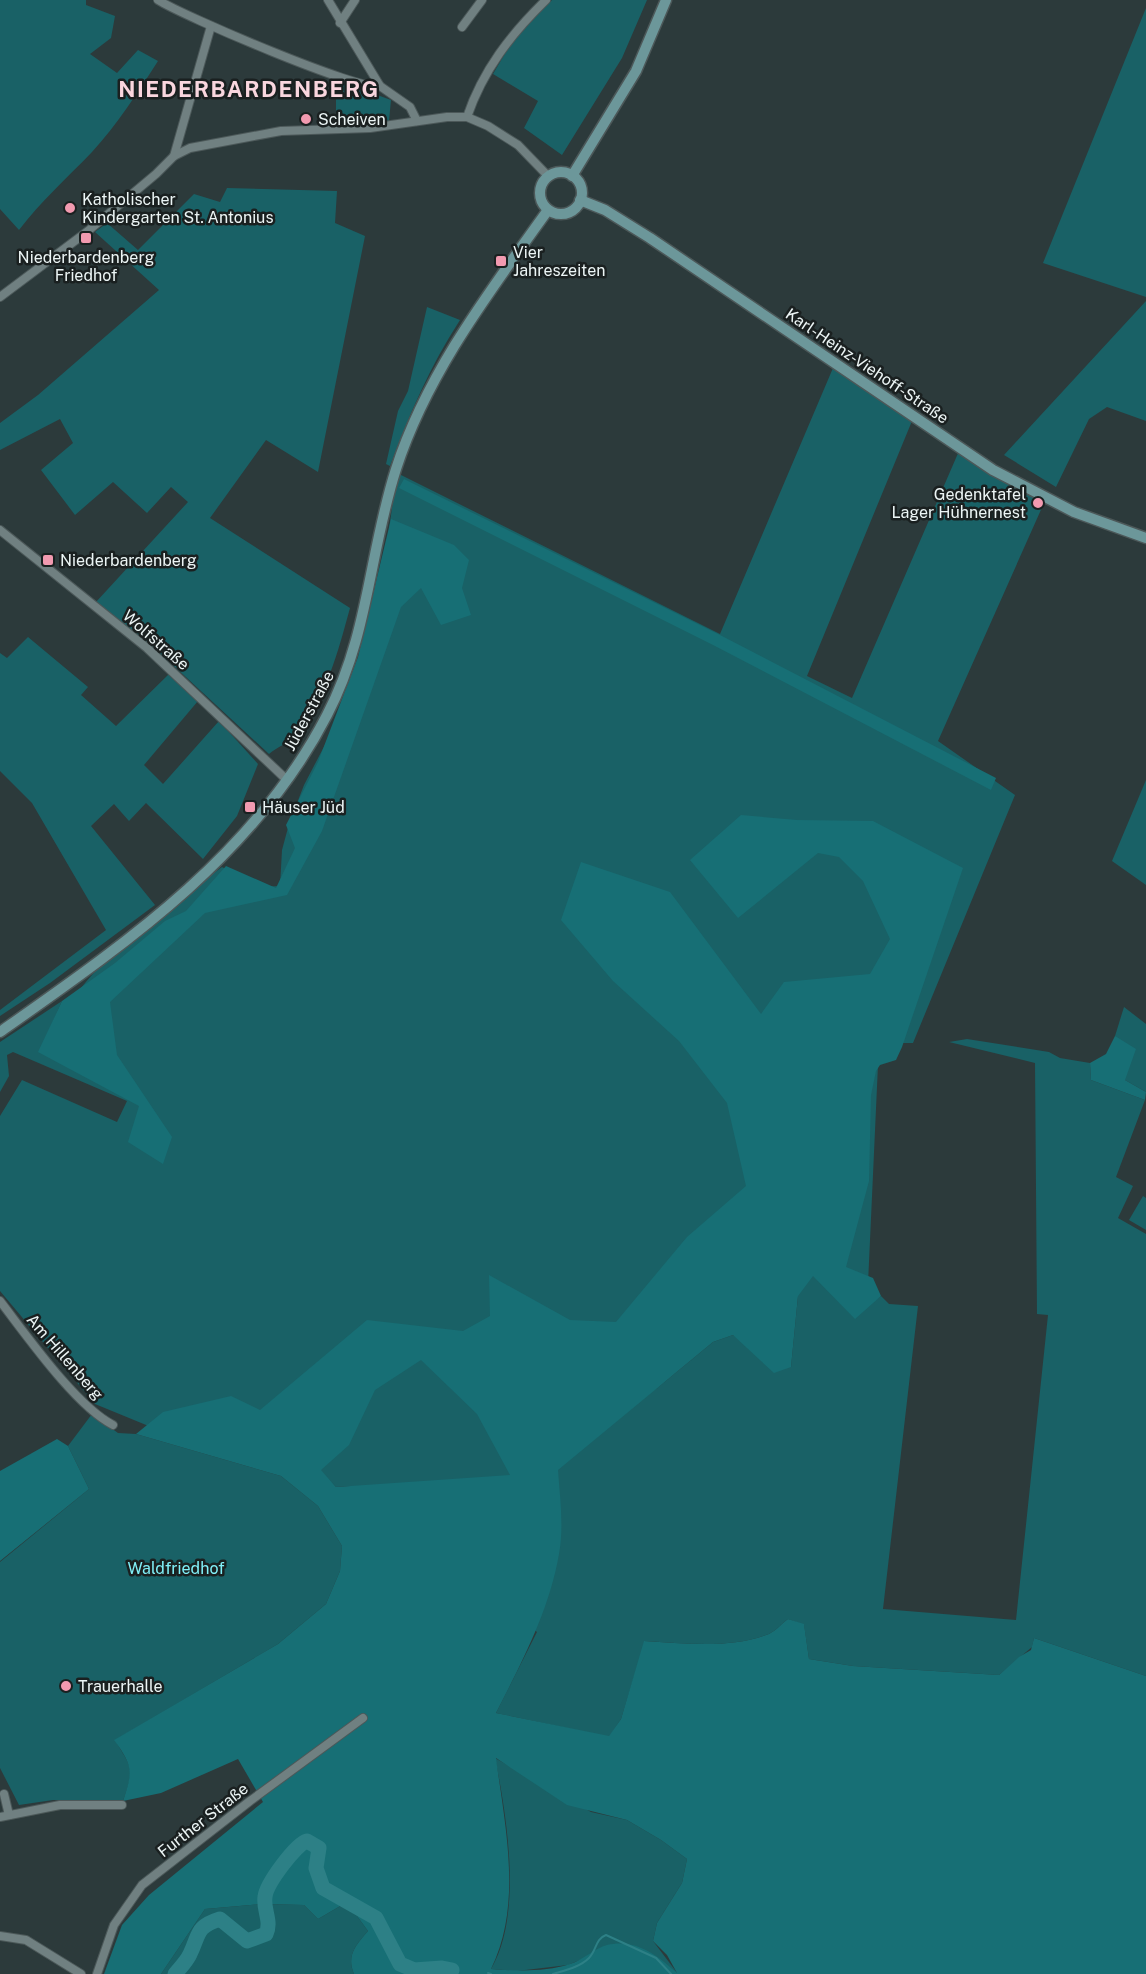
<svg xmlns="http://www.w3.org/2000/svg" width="1146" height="1974" font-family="'Public Sans',sans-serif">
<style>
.green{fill:#196166;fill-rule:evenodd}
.forest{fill:#176f75;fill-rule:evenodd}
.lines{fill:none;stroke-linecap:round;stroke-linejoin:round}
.stream{stroke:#2d8086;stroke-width:2}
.river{stroke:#2d8086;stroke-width:15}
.street-casing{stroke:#4c5859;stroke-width:10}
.secondary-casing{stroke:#4c5859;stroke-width:13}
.street{stroke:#708081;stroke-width:8}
.secondary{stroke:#6c979a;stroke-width:10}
.poi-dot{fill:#f29ab0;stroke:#1a2020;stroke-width:2}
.labels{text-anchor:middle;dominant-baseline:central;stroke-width:5;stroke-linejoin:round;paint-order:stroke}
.poi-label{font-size:16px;fill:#ecf5f5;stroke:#1a2020;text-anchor:start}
.street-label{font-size:16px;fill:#ecf5f5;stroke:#1a2020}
.park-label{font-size:16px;fill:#81f0f8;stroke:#1a2020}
.district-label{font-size:22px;font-weight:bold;letter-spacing:1.5px;fill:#f9d6de;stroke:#1a2020}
</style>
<rect width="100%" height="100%" fill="#2c3a3b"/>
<g class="green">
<path d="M 0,0 L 86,0 L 86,5 L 115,16 L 111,38 L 90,54 L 117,73 L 138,50 L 158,61 C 138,92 117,125 92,152 C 67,178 41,201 19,230 L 0,209 Z"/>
<polygon points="552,0 647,0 622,58 562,155 524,128 538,101 493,74 513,40"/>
<polygon points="1146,8 1146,297 1043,263"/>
<polygon points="336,80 391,100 389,121 336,121"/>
<path d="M 227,188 L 337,191 L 335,223 L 365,236 L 318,472 L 266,440 L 210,518 L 350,608 C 338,652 326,699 295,735 C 289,743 277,747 269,754 L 175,667 L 96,602 L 188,502 L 171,487 L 147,513 L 113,482 L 75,515 L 41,470 L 73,443 L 60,419 L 0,450 L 0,423 L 38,395 L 159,290 L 95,232 L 107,223 L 138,250 L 194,194 L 220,202 Z"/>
<polygon points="1146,301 1146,421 1107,407 1089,419 1056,487 1004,455"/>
<path d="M 427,307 L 460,320 C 430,366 409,415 390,466 L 386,464 L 398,411 L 408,391 Z"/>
<path d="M 833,368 L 912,421 L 807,676 L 852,698 L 959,451 L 1044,503 L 938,741 L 1015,795 L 913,1043 L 879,1043 L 867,1306 L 881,1296 L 889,1304 L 918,1306 L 883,1609 L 1016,1620 L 1048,1315 L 1037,1314 L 1035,1063 L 949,1042 L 967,1039 L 1049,1052 L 1060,1058 L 1090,1063 L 1091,1080 L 1145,1100 L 1116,1177 L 1133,1186 L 1118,1218 L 1146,1234 L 1146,1676 L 1034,1638 L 1032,1647 L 999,1675 L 853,1666 L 809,1659 L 804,1625 L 788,1619 C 781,1624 774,1633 766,1635 C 728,1649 684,1643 645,1641 L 621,1719 L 609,1737 L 496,1713 L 537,1632 L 352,1486 L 336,1487 L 320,1470 L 151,1427 L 95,1404 L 0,1291 L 0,1116 L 22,1080 L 117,1122 L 127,1101 L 13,1052 L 7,1055 L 9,1076 L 0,1092 L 0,1042 L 62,1001 L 45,1039 C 63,1012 81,985 104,962 C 140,926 182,897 222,867 L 259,887 L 280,886 L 282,850 L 289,824 L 304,785 L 352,693 L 388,536 L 397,473 L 720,634 ZM 789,1272 L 798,1296 L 791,1367 L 733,1335 L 713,1342 L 656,1389 Z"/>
<polygon points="28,637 88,687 81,695 116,726 169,674 198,701 144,765 163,784 219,721 258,764 237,816 203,859 146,803 129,821 114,804 91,826 155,905 50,983 0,1016 0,1010 106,930 32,803 0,771 0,653 7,658"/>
<polygon points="1146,780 1146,885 1112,861"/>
<polygon points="1124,1007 1146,1024 1146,1092 1125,1080 1115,1036"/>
<polygon points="1143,1196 1146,1198 1146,1230 1129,1220"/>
<path d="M 92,1414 L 118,1433 L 136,1434 L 281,1476 L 318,1506 L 342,1546 L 340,1571 L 326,1604 L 278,1644 L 115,1740 C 132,1769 135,1767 123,1801 L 53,1800 L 19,1805 L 0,1768 L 0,1562 L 89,1489 L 68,1446 Z"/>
<path d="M 495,1758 L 591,1812 L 627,1820 L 661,1840 L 687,1859 L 682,1883 L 657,1923 L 653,1941 L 678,1974 L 587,1957 L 568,1965 L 517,1971 L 491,1969 C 523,1916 507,1816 495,1758 Z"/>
<path d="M 262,1904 L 304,1905 L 318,1919 L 342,1905 L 357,1916 L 368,1931 C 356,1945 346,1955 354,1974 L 161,1974 L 205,1909 Z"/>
</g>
<g class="forest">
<polygon points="404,479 720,635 996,778 991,790 715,646 399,488"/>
<polygon points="391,519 454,545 469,560 462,588 471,615 441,625 421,588 401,607 322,831 287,895 205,913 110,1002 117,1055 172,1137 163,1164 128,1142 139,1106 38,1052 62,1001 115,963 165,921 186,911 226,866 276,888 295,848 286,825 318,762 358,657"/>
<path d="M 741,815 L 797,820 L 873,821 L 963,868 L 902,1047 L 896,1060 L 880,1065 L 876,1071 L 871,1095 L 869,1181 L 846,1267 L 873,1278 L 881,1296 L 855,1319 L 813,1276 L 798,1296 L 791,1367 L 774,1373 L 733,1335 L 713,1342 L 558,1470 C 560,1498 564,1527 559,1554 C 549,1611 522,1662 496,1713 L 609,1736 L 621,1719 L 644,1641 C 684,1643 728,1649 766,1635 C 774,1633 781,1624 788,1619 L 804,1624 L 809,1659 L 853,1666 L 999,1675 L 1019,1657 L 1031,1650 L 1034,1638 L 1146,1676 L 1146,1974 L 354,1974 C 346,1955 356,1945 368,1931 L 357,1916 L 342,1905 L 318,1919 L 304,1905 L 263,1904 L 205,1909 L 161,1974 L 104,1974 L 122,1925 L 149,1895 L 263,1802 L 238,1759 L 161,1793 L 123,1801 C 133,1771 133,1766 114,1740 L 278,1644 L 326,1604 L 340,1571 L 342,1546 L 318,1506 L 281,1476 L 136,1434 L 163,1412 L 231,1396 L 260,1410 L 367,1320 L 463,1331 L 490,1316 L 489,1275 L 570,1320 L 616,1322 L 687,1237 L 746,1186 L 727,1103 L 679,1041 L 613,981 L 561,920 L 581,862 L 670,892 L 761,1014 L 784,982 L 870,974 L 890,939 L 863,881 L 839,857 L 818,853 L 738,918 L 690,860 ZM 421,1360 L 477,1414 L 510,1475 L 336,1487 L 321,1470 L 349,1445 L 375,1390 ZM 496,1758 L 567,1805 L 627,1820 L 661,1840 L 687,1859 L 682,1883 L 657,1923 L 653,1941 L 667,1955 L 677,1973 C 658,1956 636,1938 607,1945 C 595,1948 583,1960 570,1964 C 546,1972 516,1971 491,1969 C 523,1904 505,1827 496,1758 Z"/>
<polygon points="1115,1036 1136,1049 1125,1080 1146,1092 1145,1100 1091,1080 1090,1063 1106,1054"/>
<polygon points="57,1439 68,1446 89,1489 0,1561 0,1471"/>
</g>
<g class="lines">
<g class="stream">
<polyline points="488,1973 491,1974"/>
<path d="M 553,1974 C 566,1970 580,1967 589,1958 C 597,1950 595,1939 606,1935 L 656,1958 L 671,1974"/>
</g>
<path class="river" d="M 175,1974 C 180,1968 187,1961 190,1954 C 200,1934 195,1927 220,1919 L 247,1941 L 266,1934 C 272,1921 263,1910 265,1897 C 266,1884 296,1844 307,1841 L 319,1848 L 316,1868 L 323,1888 L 376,1918 L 400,1964 L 414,1970 L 442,1968 L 452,1970"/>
<g class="street-casing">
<g id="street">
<path d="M 158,0 C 181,15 363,93 380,86"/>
<polyline points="328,0 380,86 410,107 417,121"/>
<polyline points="340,23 355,0"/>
<polyline points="462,27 482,0"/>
<path d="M 467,117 C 483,70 511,34 546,0"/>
<polyline points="174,156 211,26"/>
<polyline points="0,297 88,231 156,174 174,156 190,148 281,131 370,128 447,117 467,117 488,126 518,145 548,176"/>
<polyline points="0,530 147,648 287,780"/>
<path d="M 0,1301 C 27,1336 76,1406 113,1425"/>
<polyline points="4,1794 9,1815"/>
<polyline points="0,1817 60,1805 122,1805"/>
<polyline points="0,1936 26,1940 81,1974"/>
<polyline points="97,1974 114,1925 142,1885 250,1801 363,1718"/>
</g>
</g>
<g class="secondary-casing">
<g id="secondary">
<circle cx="561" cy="193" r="21"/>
<polyline points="572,176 636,71 666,0"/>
<polyline points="580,200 605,210 650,238 993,470 1074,512 1146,538"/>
<path d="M 0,1032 C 125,944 255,855 327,715 C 369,635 369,553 396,469 C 427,373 490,291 548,210"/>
</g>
</g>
<use href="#street" class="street"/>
<use href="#secondary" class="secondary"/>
</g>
<g class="poi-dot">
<circle cx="306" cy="119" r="6"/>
<circle cx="70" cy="208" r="6"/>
<rect x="80" y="232" width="12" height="12" rx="3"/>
<rect x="495" y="255" width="12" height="12" rx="3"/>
<circle cx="1038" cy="503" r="6"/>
<rect x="42" y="554" width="12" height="12" rx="3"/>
<rect x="244" y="801" width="12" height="12" rx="3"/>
<circle cx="66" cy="1686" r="6"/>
</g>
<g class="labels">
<g class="poi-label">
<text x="318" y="119">Scheiven</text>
<text x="82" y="199">Katholischer<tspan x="82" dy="18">Kindergarten St. Antonius</tspan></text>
<text x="513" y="252">Vier<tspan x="513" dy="18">Jahreszeiten</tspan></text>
<text x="86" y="257" text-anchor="middle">Niederbardenberg<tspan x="86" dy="18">Friedhof</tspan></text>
<text x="1026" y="494" text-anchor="end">Gedenktafel<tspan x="1026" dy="18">Lager Hühnernest</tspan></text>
<text x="60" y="560">Niederbardenberg</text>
<text x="262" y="807">Häuser Jüd</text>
<text x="78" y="1686">Trauerhalle</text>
</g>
<g class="street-label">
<text transform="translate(867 366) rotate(34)">Karl-Heinz-Viehoff-Straße</text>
<text transform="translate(156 640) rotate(41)">Wolfstraße</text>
<text transform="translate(309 711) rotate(-62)">Jüderstraße</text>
<text transform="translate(65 1357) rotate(49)">Am Hillenberg</text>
<text transform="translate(203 1820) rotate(-38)">Further Straße</text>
</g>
<g class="park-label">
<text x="176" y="1568">Waldfriedhof</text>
</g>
<g class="district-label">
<text x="249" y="89">NIEDERBARDENBERG</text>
</g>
</g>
</svg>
